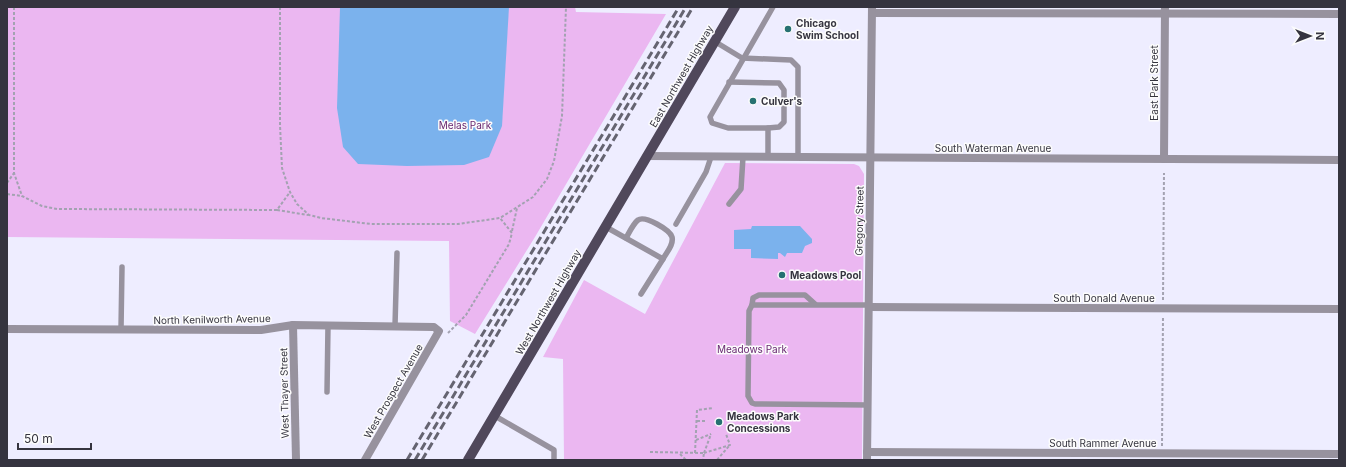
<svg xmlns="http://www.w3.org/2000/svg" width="1346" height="467" font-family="Inter,sans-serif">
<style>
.green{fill:#ebb7f1}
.water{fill:#7bb2ed}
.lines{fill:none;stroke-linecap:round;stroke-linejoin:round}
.path{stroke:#a3a2b1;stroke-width:2;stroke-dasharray:3 2;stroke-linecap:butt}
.service{stroke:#97929e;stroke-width:5.5}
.minor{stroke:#97929e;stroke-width:8}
.primary{stroke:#50485b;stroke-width:10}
.rail{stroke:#656471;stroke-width:3;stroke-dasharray:8 4;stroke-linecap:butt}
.poi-dot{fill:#267172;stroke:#fcfcfc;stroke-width:1.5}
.labels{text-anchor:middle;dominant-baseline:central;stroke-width:3;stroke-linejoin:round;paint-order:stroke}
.poi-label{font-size:10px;font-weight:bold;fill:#35343f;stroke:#fcfcfc;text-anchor:start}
.street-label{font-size:10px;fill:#35343f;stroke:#fcfcfc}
.park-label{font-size:10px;fill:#682871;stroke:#fcfcfc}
</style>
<rect width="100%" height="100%" fill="#eeedff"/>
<g class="green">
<polygon points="7,7 575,7 576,12 666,14 535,237 475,334 450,321 449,241 7,237"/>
<polygon points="725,163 854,164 859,166 864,174 862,460 564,460 563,359 543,357 584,280 645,314"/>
</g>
<g class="water">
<polygon points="340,7 509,7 502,126 489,157 464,165 407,166 358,164 343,147 337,108"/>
<polygon points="752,226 800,226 812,239 812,243 805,246 802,253 787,253 785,257 780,253 778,253 778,259 751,258 751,249 734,249 734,230 751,229"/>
</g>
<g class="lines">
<g class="path">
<polyline points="14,7 14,173 22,196 42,206 57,209 277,210 290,192"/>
<polyline points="280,7 280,125 282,168 290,192 297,204 309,215 321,218 371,224 458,224 500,218 533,197 547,179 554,161 562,116 566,7"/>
<polyline points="7,183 14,173"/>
<polyline points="7,194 22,196"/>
<polyline points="277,210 308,215"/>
<polyline points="512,231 517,208"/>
<polyline points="1163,300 1164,173"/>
<polyline points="448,333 466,315 509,244 512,233 500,218"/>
<polyline points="697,421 705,421"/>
<polyline points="696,440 711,434"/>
<polyline points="1162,446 1163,316"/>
<polyline points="650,452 704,453 703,460"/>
<polyline points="695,453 697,410 713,408"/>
<polyline points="704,453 730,445 726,434"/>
<polyline points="704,453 711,434"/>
<polyline points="680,454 686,460"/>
<polyline points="717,460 729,446"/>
</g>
<g class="service">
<polyline points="714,41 742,58 791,60 798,67 798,157"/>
<polyline points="729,82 779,83 784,90 784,122 779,127 768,128"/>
<polyline points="768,157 768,128 728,128 712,123 710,117 773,7"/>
<polyline points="729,204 741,189 743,157"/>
<polyline points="676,224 706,172 711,157"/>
<polyline points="606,227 663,259 641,294"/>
<path d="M 626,238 C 629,233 633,224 638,220 C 645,215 670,230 672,237 C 674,245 666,253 663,259"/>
<polyline points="752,305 753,298 759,295 805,295 815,304"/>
<polyline points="395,326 397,253"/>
<polyline points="121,329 122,267"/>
<polyline points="327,392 328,326"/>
<polyline points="868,405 755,404 752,403 748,396 749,311 752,305 869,305"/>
<polyline points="495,416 554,450 554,460"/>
</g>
<g class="minor">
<polyline points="872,13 1339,14"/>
<polyline points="647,156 1339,160"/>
<polyline points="1164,159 1165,7"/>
<polyline points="869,307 1339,309"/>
<polyline points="293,325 296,460"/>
<polyline points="7,329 261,330 293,325 434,327 439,331 365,460"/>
<polyline points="867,452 1339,454"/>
<polyline points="867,460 872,7"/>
</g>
<polyline class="primary" points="468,460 735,7"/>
<g class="rail">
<polyline points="407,460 679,7"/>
<polyline points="415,460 686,7"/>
<polyline points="422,460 693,7"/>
</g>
</g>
<g class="poi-dot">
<circle cx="788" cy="29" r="4"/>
<circle cx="753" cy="101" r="4"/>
<circle cx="782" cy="275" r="4"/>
<circle cx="719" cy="422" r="4"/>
</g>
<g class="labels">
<g class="poi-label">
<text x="796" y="23">Chicago<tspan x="796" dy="12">Swim School</tspan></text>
<text x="761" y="101">Culver's</text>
<text x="790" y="275">Meadows Pool</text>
<text x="727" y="416">Meadows Park<tspan x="727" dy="12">Concessions</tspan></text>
</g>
<g class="street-label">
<text transform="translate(681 76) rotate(-60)">East Northwest Highway</text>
<text transform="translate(1154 83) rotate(-90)">East Park Street</text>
<text x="993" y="148">South Waterman Avenue</text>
<text transform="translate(859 221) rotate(-89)">Gregory Street</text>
<text x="1104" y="298">South Donald Avenue</text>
<text transform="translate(548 302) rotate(-60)">West Northwest Highway</text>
<text transform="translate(212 319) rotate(-1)">North Kenilworth Avenue</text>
<text transform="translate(393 391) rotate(-60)">West Prospect Avenue</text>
<text transform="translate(284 393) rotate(-91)">West Thayer Street</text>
<text x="1103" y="443">South Rammer Avenue</text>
</g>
<g class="park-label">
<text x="465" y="125">Melas Park</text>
<text x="752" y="349">Meadows Park</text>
</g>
</g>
<rect width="1346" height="467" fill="none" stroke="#35343f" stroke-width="16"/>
<g transform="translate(1310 36) rotate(90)" stroke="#fcfcfc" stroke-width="3" paint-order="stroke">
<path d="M0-3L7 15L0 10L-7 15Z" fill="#35343f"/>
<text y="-6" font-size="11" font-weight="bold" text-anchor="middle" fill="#35343f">N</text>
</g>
<path d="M18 443v6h73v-6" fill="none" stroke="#35343f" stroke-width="2"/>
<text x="24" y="443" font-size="12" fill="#35343f" stroke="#fcfcfc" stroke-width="3" paint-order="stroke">50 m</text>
</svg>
